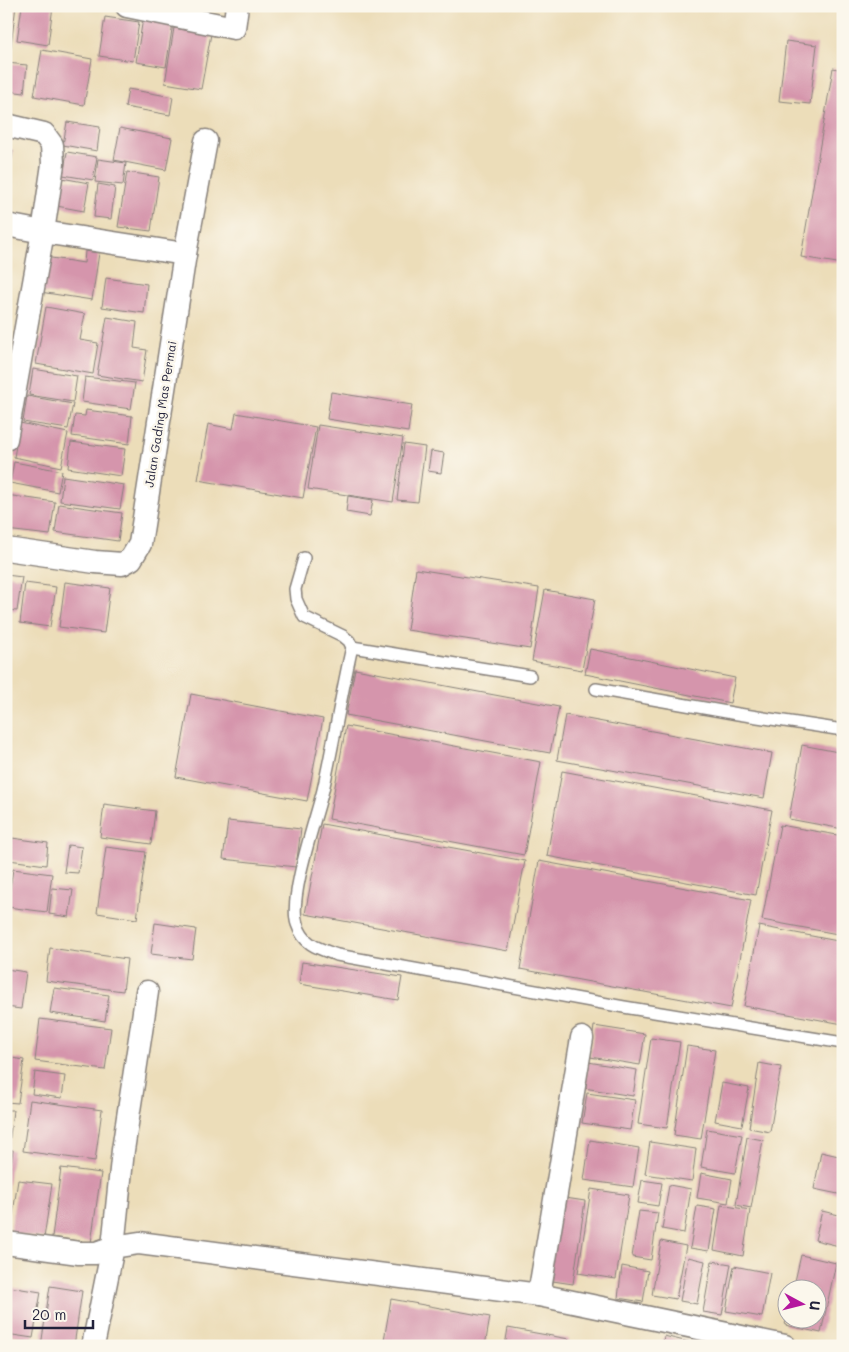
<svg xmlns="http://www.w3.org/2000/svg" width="849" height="1352" font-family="Mali,sans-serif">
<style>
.building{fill:#d595ac}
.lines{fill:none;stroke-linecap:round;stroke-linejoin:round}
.service-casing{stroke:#87807a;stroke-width:14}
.minor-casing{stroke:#87807a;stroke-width:25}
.service{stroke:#fff;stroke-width:11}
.minor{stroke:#fff;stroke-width:22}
.labels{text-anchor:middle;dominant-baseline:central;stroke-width:5;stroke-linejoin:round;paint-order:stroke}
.street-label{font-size:12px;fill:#22223b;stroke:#fbf7ec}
</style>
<rect width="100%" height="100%" fill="#fbf7ec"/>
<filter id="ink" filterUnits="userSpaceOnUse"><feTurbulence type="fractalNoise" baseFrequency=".02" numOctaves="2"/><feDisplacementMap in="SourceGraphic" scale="10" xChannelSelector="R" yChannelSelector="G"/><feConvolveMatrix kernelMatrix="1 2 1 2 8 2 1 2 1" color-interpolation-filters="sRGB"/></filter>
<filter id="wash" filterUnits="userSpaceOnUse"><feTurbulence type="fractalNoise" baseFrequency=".0096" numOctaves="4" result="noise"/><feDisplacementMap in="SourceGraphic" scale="20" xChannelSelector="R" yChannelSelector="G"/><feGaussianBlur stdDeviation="1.12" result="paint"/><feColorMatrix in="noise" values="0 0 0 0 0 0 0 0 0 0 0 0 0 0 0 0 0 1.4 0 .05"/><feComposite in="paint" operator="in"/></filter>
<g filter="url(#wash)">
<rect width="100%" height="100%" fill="#ecddb9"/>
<g id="blocks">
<g class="building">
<polygon points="6,6 16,6 10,53 6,53"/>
<polygon points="22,6 53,6 48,45 17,40"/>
<polygon points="105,17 139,22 133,61 99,56"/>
<polygon points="143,18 173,23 166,67 136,62"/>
<polygon points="174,28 211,34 201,89 165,83"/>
<polygon points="786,41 817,45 810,104 779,101"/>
<polygon points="42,50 92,59 84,105 34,96"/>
<polygon points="6,63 27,65 24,93 9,91 8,102 6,102"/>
<polygon points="833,68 843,70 843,264 801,257"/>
<polygon points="128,89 173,97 170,115 125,107"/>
<polygon points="67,122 100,127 97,151 63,145"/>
<polygon points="120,128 172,138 166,170 114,160"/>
<polygon points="6,149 13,150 7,187 6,187"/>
<polygon points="67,152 97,157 93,180 63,175"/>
<polygon points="98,159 126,163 123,185 95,182"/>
<polygon points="127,172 159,177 151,231 118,227"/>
<polygon points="56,177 89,183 84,211 51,205"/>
<polygon points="98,184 115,187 111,219 94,217"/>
<polygon points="85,251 99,253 92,300 40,292 45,257 84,263"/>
<polygon points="106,278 147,284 144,313 102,307"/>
<polygon points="46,307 85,314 80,340 98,343 93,374 36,364"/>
<polygon points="107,317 137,322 134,348 147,350 142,382 97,375"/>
<polygon points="33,369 77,376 73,402 29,395"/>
<polygon points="85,377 135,383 131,409 82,402"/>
<polygon points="331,392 412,405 408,432 327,419"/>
<polygon points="27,396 73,404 68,429 23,422"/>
<polygon points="86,410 132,416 129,444 72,436 75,415 85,416"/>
<polygon points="236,413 316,427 303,498 198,480 208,424 233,429"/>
<polygon points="20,423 68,433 61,467 14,457"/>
<polygon points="318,425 403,438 393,502 308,489"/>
<polygon points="71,442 125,449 121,476 68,468"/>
<polygon points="404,444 425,447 418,502 397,500"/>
<polygon points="431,451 444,453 441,473 428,471"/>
<polygon points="14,462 62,471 58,492 10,483"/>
<polygon points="63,476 124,485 120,509 60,501"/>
<polygon points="6,495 55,502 50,535 6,530"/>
<polygon points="348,496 373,500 370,516 346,512"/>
<polygon points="59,504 122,513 118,541 55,532"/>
<polygon points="416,569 539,588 530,649 407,630"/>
<polygon points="6,575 22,577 17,611 6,610"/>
<polygon points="65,582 110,588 104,633 59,627"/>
<polygon points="25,583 56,587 50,627 20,623"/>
<polygon points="545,590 595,599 582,670 532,661"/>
<polygon points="590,649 735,678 730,703 585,674"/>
<polygon points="355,669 559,707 550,753 346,715"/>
<polygon points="191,694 323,719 307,801 176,777"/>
<polygon points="565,715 772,753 764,798 557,760"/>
<polygon points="346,726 541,762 524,855 329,819"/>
<polygon points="802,745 843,753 843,829 789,819"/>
<polygon points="562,771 772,810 756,895 547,856"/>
<polygon points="104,804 155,811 151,844 100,837"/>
<polygon points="228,821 301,829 296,867 223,859"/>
<polygon points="322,824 525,861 508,951 305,914"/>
<polygon points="780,825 843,836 843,935 762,920"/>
<polygon points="12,838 48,843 46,865 9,860"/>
<polygon points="68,845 82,847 78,873 64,872"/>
<polygon points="106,847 146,852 137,919 97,913"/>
<polygon points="539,861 751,900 731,1008 520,969"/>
<polygon points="13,869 52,874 47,912 7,907"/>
<polygon points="52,888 73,890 69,917 49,914"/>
<polygon points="155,923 196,929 192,959 151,954"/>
<polygon points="759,926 843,942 843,1024 744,1006"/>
<polygon points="50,948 127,959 123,991 46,981"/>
<polygon points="302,962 402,977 398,1000 299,984"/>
<polygon points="6,969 26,972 21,1009 6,1007"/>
<polygon points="54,988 109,995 105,1021 50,1013"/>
<polygon points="40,1019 111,1028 105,1070 35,1061"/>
<polygon points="594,1026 645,1034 640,1065 590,1057"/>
<polygon points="651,1038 680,1042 667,1128 638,1124"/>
<polygon points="687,1046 715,1050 701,1139 674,1135"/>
<polygon points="6,1057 24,1060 18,1103 6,1102"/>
<polygon points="588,1062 637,1070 633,1096 584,1088"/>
<polygon points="759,1063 781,1067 770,1132 749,1128"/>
<polygon points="35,1072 65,1076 62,1098 32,1094"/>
<polygon points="722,1083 749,1088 742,1126 715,1121"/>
<polygon points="587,1093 635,1100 630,1130 582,1123"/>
<polygon points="30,1100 102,1110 95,1161 23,1151"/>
<polygon points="6,1110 13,1110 9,1145 6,1145"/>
<polygon points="707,1129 742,1135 735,1173 701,1167"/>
<polygon points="747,1137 763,1140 751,1208 736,1205"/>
<polygon points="590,1140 639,1148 633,1187 584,1180"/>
<polygon points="650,1142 696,1149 692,1181 645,1174"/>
<polygon points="6,1150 13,1150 7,1191 6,1191"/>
<polygon points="821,1152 843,1157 843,1195 814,1189"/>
<polygon points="61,1168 101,1173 91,1243 52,1237"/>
<polygon points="701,1173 732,1179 728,1203 697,1198"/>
<polygon points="18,1180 52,1184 44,1238 10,1233"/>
<polygon points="642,1180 662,1183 658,1206 638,1203"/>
<polygon points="669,1185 691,1189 684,1233 662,1229"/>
<polygon points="591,1189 629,1195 616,1279 578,1273"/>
<polygon points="559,1197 585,1201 573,1284 546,1280"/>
<polygon points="721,1205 750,1210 743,1256 714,1250"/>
<polygon points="697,1206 716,1209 709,1251 690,1248"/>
<polygon points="639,1211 658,1213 651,1260 632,1257"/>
<polygon points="822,1211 843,1216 843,1247 815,1240"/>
<polygon points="661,1241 686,1246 676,1299 652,1295"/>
<polygon points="801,1255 836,1263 821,1333 785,1325 786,1320 816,1320 816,1290 793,1290"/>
<polygon points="688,1257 705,1261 697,1304 680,1301"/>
<polygon points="712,1261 731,1264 722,1315 703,1312"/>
<polygon points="622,1266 648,1271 643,1302 618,1298"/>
<polygon points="734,1266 770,1273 762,1317 726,1311"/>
<polygon points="50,1286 82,1291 74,1346 41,1346"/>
<polygon points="9,1287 41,1292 33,1338 6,1334 6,1305"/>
<polygon points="391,1299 490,1317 485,1346 383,1346"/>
<polygon points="508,1328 569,1339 568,1346 505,1346"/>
<polygon points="664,1336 701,1345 701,1346 662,1346"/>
<polygon points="591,1341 609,1345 609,1346 590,1346"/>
</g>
</g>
</g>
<g filter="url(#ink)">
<use href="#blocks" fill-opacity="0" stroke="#87807a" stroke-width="1"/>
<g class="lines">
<g class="service-casing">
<g id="service">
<path d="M 304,558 L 295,589 L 296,599 L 304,617 L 343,636 L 349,641 L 352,647 C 341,694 334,742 323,790 C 316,819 288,898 297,924 C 304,945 317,948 337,955 L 624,1007 L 843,1043"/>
<polyline points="352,647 530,676"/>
<polyline points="596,689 738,714 843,730"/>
</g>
</g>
<g class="minor-casing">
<g id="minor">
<polyline points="127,6 234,28 237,6"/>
<polyline points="6,125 44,134 52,145 53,164 43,232 6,439"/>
<polyline points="6,225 43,232 185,254"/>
<polyline points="6,549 95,562 122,564 131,559 140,544 185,254 206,141"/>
<polyline points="6,1243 79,1253 96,1253 113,1247 123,1150 147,992"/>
<polyline points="539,1295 582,1038"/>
<polyline points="93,1346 113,1247 139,1243 539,1295 785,1346"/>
</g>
</g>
<use href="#service" class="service"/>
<use href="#minor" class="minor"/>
</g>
</g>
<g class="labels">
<g class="street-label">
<text transform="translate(160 414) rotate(-81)">Jalan Gading Mas Permai</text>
</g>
</g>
<rect width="849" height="1352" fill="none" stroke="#fbf7ec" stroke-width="25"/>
<g transform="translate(802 1304) rotate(97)"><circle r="24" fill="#fbf7ec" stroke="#a4a2a5"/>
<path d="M0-4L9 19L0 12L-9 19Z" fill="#b5179e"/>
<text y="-8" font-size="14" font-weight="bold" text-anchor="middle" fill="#22223b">U</text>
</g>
<path d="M25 1320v8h68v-8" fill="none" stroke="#22223b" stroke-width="2.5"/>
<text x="32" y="1320" font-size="15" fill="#22223b" stroke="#fbf7ec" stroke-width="4" paint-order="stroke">20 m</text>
</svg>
